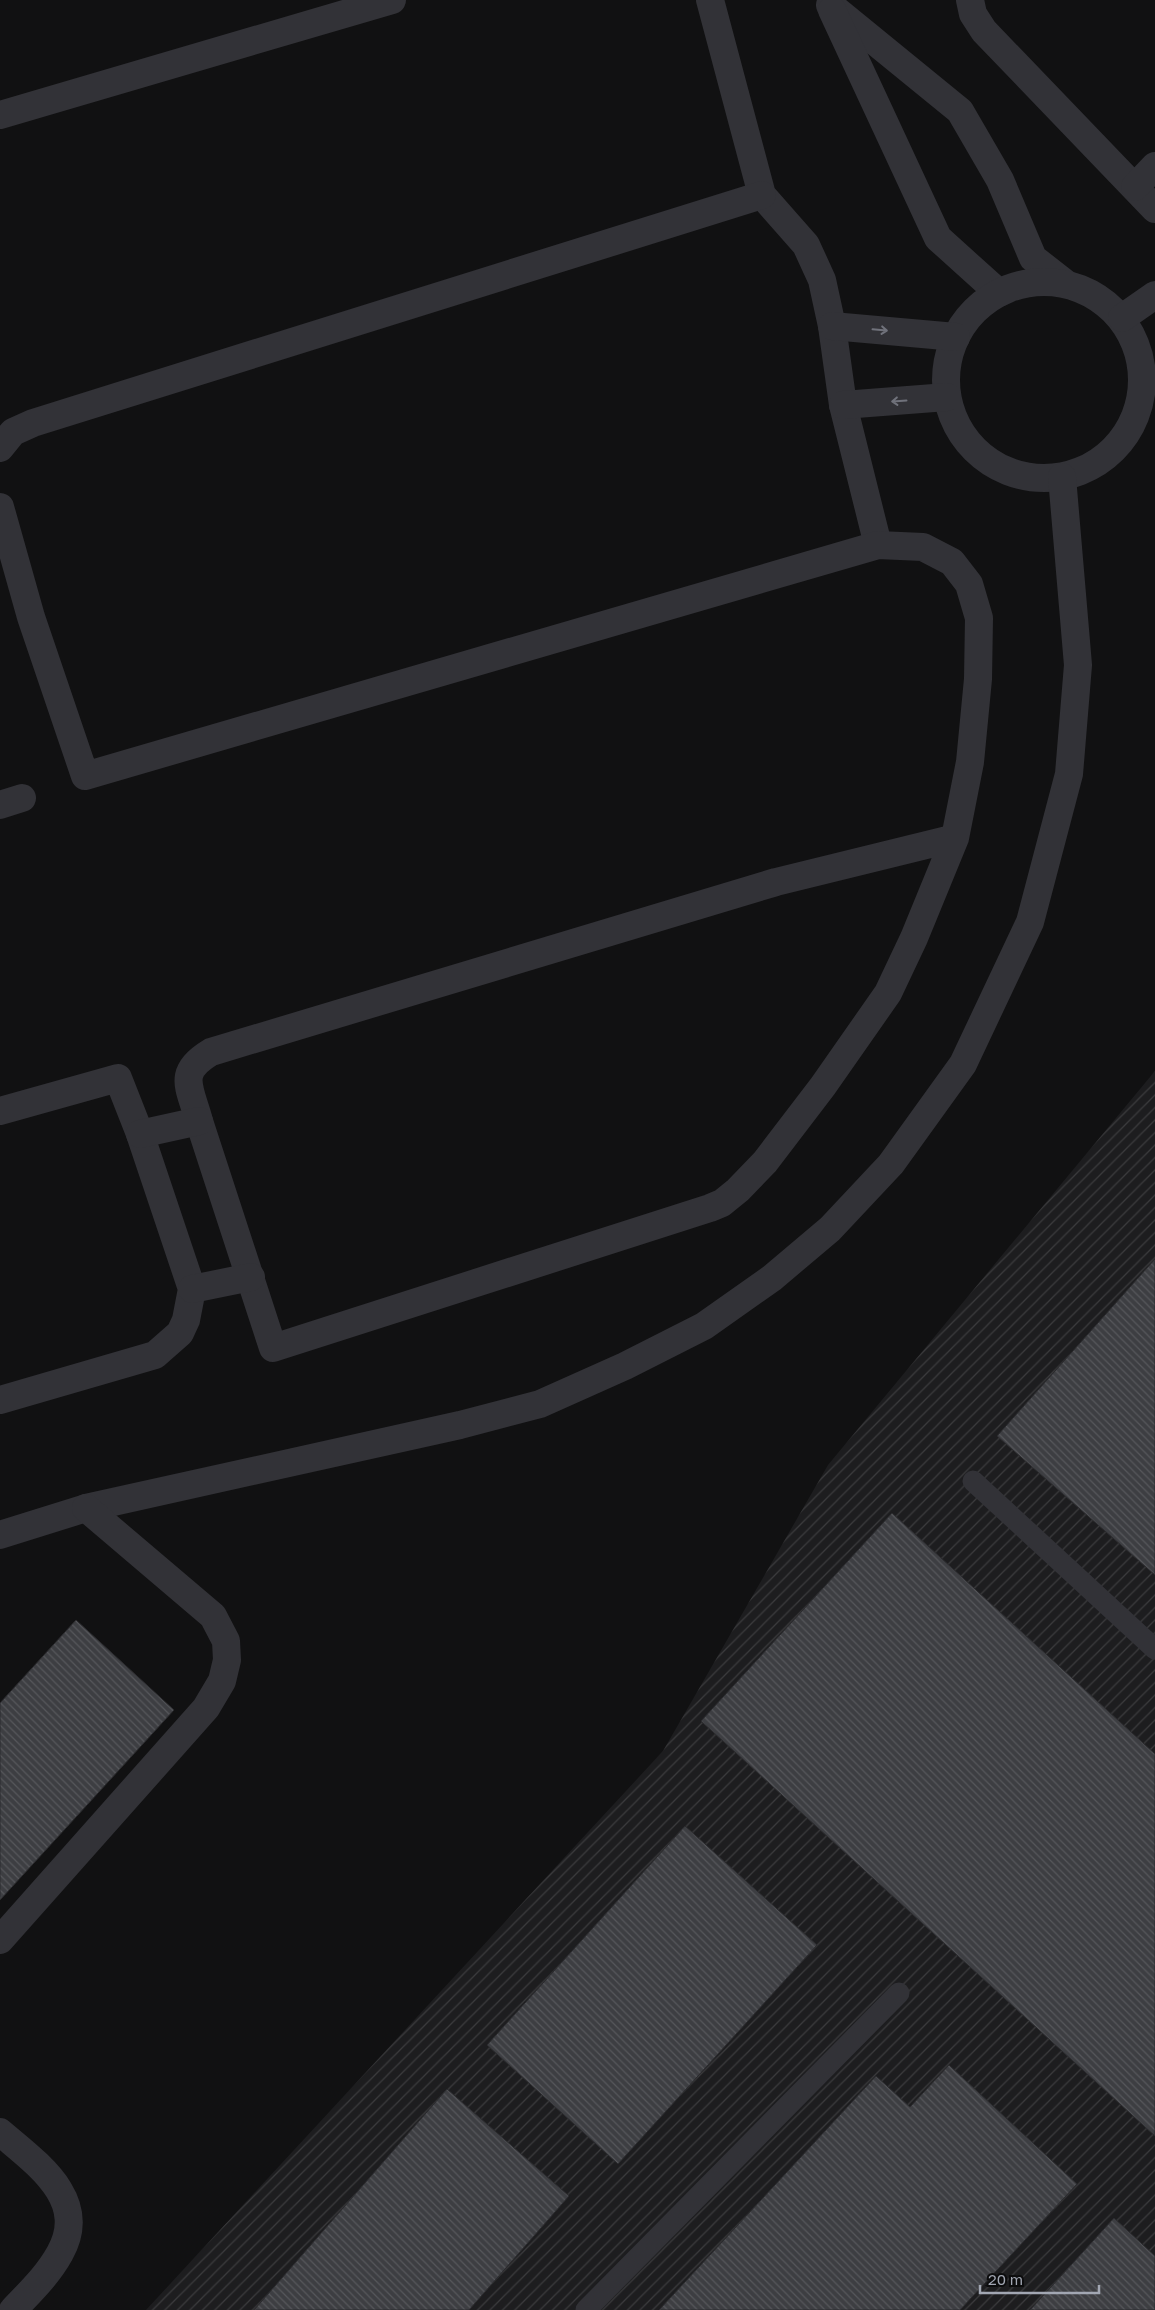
<svg xmlns="http://www.w3.org/2000/svg" width="1155" height="2310" font-family="'Golos Text',sans-serif">
<style>
.industrial{fill:url(#industrial-furrows)}
.building{fill:url(#building-back-hatch);stroke:#2b2b2e}
.lines{fill:none;stroke-linecap:round;stroke-linejoin:round}
.lane{stroke:#323237;stroke-width:21}
.street{stroke:#323237;stroke-width:28}
.oneway{stroke:#70727b}
</style>
<defs>
<pattern id="industrial-furrows" width="10" height="10" patternUnits="userSpaceOnUse" patternTransform="scale(1.25)"><rect width="10" height="10" fill="#1d1d1f"/><path d="M-1 1l2-2M0 10L10 0M9 11l2-2" fill="none" stroke="#3b3b3d"/></pattern>
<pattern id="building-back-hatch" width="6" height="6" patternUnits="userSpaceOnUse" patternTransform="scale(1.25)"><rect width="6" height="6" fill="#3d3e42"/><path d="M-1 5l2 2M0 0l6 6M5-1l2 2" fill="none" stroke="#56575b"/></pattern>
</defs>
<rect width="100%" height="100%" fill="#111112"/>
<polygon class="industrial" points="1155,1071 1155,2310 146,2310 663,1751 828,1465"/>
<g class="building">
<polygon points="1155,1259 1155,1575 997,1436"/>
<polygon points="892,1513 1155,1754 1155,2136 701,1721"/>
<polygon points="76,1620 174,1710 0,1900 0,1703"/>
<polygon points="685,1826 817,1945 618,2164 487,2045"/>
<polygon points="949,2065 1077,2184 960,2310 659,2310 876,2076 910,2107"/>
<polygon points="447,2089 569,2196 469,2310 254,2310"/>
<polygon points="1114,2218 1155,2256 1155,2310 1030,2310"/>
</g>
<g class="lines">
<g class="lane">
<polyline points="973,1481 1155,1649"/>
<polyline points="586,2310 899,1993"/>
</g>
<g class="street">
<polyline points="710,0 762,195 806,245 822,280 832,326 843,405 878,545"/>
<polyline points="970,0 973,14 984,31 1155,209"/>
<polyline points="830,5 960,111 1000,180 1033,258 1065,283"/>
<polyline points="832,10 938,238 999,293"/>
<polyline points="0,115 392,0"/>
<polyline points="1135,187 1155,166"/>
<circle cx="1044" cy="380" r="98"/>
<polyline points="1122,318 1155,295"/>
<polyline points="832,326 956,337"/>
<polyline points="843,405 947,397"/>
<polyline points="0,448 13,432 33,423 762,195"/>
<path d="M 0,507 L 31,617 L 85,776 L 878,545 L 923,547 L 952,562 L 969,584 L 979,618 L 978,679 L 970,762 L 955,838 L 914,938 L 888,993 L 823,1086 L 765,1162 L 738,1190 L 722,1203 L 710,1208 L 273,1348 L 199,1121 C 190,1087 176,1073 211,1052 L 776,882 L 955,838"/>
<polyline points="0,805 22,798"/>
<polyline points="0,1111 118,1078 140,1134 192,1289 186,1320 180,1333 155,1355 0,1400"/>
<polyline points="140,1134 199,1121"/>
<polyline points="192,1289 251,1277"/>
<polyline points="0,1535 86,1508 460,1425 540,1404 625,1366 704,1326 772,1278 830,1229 891,1164 963,1064 1030,922 1069,774 1078,665 1062,477"/>
<polyline points="0,1940 206,1708 222,1681 227,1660 226,1641 213,1616 86,1508"/>
<path d="M 0,2132 C 36,2163 90,2199 60,2253 C 48,2275 30,2292 13,2310"/>
</g>
</g>
<defs><path id="oneway-shaft" d="M-6 0H5M1.5-3L5.5 0L1.5 3" fill="none" stroke-width="1.6" stroke-linecap="round" stroke-linejoin="round" transform="scale(1.25)"/></defs>
<g class="oneway">
<use href="#oneway-shaft" transform="translate(880 330) rotate(5)"/>
<use href="#oneway-shaft" transform="translate(899 401) rotate(176)"/>
</g>
<path d="M980 2285v8h119v-8" fill="none" stroke="#a2a7b3" stroke-width="2.5"/>
<text x="988" y="2285" font-size="15" fill="#a2a7b3" stroke="#0c0c0d" stroke-width="4" paint-order="stroke">20 m</text>
</svg>
